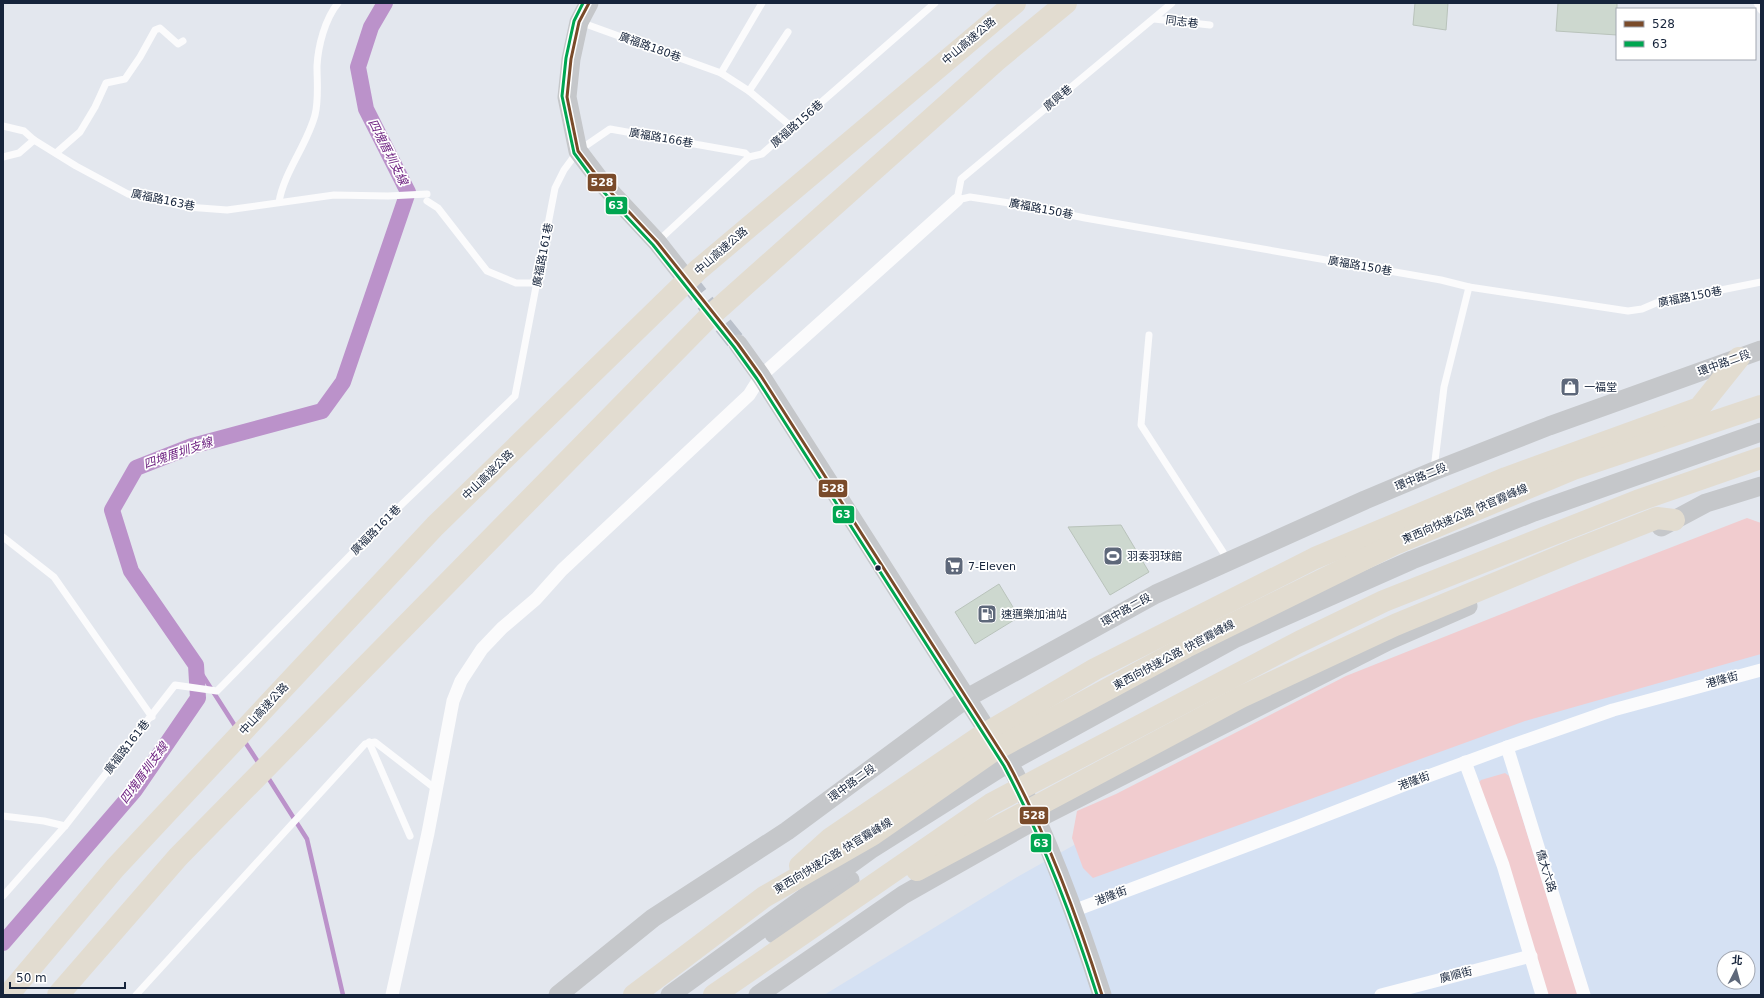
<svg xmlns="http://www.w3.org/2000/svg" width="1764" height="998" font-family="'DejaVu Sans','Noto Sans TC',sans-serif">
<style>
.built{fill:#d5e1f3;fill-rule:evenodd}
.green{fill:#f1cccf}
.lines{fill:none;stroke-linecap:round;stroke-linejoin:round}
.stream{stroke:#bb92ca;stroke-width:4.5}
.canal{stroke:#bb92ca;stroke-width:16}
.building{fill:#cdd8cf;stroke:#b9c3bb}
.secondary-tunnel{stroke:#bac0ca;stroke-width:19;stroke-dasharray:19 10;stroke-linecap:butt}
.lane{stroke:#fbfbfc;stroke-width:7}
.street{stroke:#fbfbfc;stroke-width:13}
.secondary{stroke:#c5c7ca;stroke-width:19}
.highway{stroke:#e2dcd0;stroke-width:22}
.bus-1-casing{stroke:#fff;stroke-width:6}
.bus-2-casing{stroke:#fff;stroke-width:6}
.bus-1{stroke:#7a4b2a;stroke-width:3}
.bus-2{stroke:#00a651;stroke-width:3}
.bus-dot{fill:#16243b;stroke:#fff;stroke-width:1.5}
.labels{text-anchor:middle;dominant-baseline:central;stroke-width:3.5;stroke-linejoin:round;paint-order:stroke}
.street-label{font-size:11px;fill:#16243b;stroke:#fff}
.poi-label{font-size:11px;fill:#16243b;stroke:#fff;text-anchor:start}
.water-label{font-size:12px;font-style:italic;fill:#6e2281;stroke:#fff}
.line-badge{stroke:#fff;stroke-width:1.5}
.badge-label{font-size:11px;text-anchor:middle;font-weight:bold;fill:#fff}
</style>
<rect width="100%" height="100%" fill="#e3e7ee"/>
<path class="built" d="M 1761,529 L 1761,995 L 824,995 L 1019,876 L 1099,831 ZM 1724,958 L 1748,958 L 1748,982 L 1724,982 Z"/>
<g class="green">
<polygon points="1747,518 1761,523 1761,599 1760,603 1761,609 1761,654 1525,721 1093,878 1083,868 1072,838 1077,811 1116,794 1346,676 1579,583"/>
<polygon points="1505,773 1509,776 1578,995 1548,995 1478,784 1481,780"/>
</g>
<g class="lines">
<g class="stream">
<polyline points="196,665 237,729"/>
<polyline points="243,739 260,765"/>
<polyline points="267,776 307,839 343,995"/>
</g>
<polyline class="canal" points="3,943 135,790 198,698 196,665 131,571 112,510 136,468 192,446 322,411 343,382 408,192 366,109 358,67 371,27 385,3"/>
</g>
<g class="building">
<polygon points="1415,3 1448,3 1446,30 1413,25"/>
<polygon points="1558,3 1617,3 1617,35 1556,31"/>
<polygon points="1121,525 1149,572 1110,595 1068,527"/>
<polygon points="999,584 1019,617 975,644 955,612"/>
</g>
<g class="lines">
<polyline class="secondary-tunnel" points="687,280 738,344"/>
<g class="lane">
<polyline points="1172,3 961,179 957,200 970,197 1016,204 1085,218 1441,280 1469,287 1628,311 1642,309 1656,303 1761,282"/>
<polyline points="1757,3 1761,10"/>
<polyline points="1154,19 1210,25"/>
<polyline points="580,22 721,73 749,91 793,128"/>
<polyline points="721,73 762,3"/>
<polyline points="749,91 788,32"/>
<polyline points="3,126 24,131 34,140 76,166 128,194 187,207 227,210 334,195 388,196 427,194"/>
<polyline points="56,153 80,132 95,107 106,83 125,79 140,57 155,30 160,28 178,44 183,41"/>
<polyline points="3,157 19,153 34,140"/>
<polyline points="427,201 438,208 487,271 516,283 538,283"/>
<path d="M 279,202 C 284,172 307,145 315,115 C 319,99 317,82 317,66 C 318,46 325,19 338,3"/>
<polyline points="657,242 749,157 762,154 935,3"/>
<polyline points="1149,335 1141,425 1223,552 1227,562"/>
<polyline points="1434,469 1444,387 1469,287"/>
<polyline points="3,537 54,577 152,717"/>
<polyline points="369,742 410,836"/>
<polyline points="3,816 44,821 65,826"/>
<polyline points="3,896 65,826 175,685 217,691 376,529 515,396 555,188 564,170 578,151 610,129 745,153 749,157"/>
<polyline points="136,995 365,744 375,742 437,790"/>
</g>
<g class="street">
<polyline points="1507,747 1584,995"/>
<polyline points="1465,762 1503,865 1542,995"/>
<polyline points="1073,911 1296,827 1404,785 1507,747 1613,710 1761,670"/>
<polyline points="392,995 428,833 453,701 461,681 482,649 502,628 536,599 562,570 749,395 761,376 957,200"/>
<polyline points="1381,995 1531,956"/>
</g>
<g class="secondary">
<polyline points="589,3 579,22 571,59 567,97 578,151 603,184 657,242 687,280"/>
<path d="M 738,344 L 761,376 L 1015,774 C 1051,845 1078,920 1102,995"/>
<polyline points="1661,527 1706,503 1761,486"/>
<polyline points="774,934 850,880"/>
<polyline points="558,995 653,918 787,831 967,698 1156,594 1365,500 1434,471 1549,426 1761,350"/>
<polyline points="670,995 870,850 1008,763 1236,638 1412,560 1534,512 1761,432"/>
<polyline points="758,995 903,895 1037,819 1388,641 1468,606"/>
</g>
<g class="highway">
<polyline points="800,866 831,838 978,738 1095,669 1315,558 1506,478 1699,408 1739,358"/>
<polyline points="917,870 1241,697 1395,625 1573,551 1657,518 1674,520"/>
<polyline points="8,995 115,868 435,526 698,270 1015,3"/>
<polyline points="58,995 178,857 707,319 997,60 1066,3"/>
<polyline points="634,995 764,897 872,835 993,751 1186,647 1397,543 1573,469 1761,406"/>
<polyline points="714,995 991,804 1299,642 1384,601 1637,501 1761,458"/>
</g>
<g class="bus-1-casing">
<path id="bus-1" d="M 589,3 L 579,22 L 571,59 L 567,97 L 578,151 L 603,184 L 657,242 L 738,344 L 761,376 L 1008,763 C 1048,837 1077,915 1102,995"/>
</g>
<g class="bus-2-casing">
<path id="bus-2" d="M 583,3 L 574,21 L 566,58 L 562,96 L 574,153 L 599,187 L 653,245 L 734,347 L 757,379 L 1004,766 C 1043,839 1072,916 1097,995"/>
</g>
<use href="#bus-1" class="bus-1"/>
<use href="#bus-2" class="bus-2"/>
</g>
<defs>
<g id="shop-square" transform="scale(1)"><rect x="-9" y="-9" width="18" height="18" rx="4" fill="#5e687a" stroke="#fff"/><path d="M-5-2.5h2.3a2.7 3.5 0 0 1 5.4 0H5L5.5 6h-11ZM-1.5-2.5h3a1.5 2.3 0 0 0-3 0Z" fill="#fff"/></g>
<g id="stadium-square" transform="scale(1)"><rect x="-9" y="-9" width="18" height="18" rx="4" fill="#5e687a" stroke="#fff"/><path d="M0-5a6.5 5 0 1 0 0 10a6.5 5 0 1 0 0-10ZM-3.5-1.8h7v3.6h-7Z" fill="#fff"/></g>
<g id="supermarket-square" transform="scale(1)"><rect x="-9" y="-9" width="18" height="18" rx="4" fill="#5e687a" stroke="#fff"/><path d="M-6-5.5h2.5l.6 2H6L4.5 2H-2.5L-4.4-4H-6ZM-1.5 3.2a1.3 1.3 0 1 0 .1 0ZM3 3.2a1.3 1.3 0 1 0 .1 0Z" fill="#fff"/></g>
<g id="fuel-square" transform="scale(1)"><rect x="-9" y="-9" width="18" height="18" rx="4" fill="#5e687a" stroke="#fff"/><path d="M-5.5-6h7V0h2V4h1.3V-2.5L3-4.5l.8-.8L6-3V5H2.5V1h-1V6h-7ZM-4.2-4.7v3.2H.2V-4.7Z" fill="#fff"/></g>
</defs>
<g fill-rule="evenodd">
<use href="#shop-square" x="1570" y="387"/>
<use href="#stadium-square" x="1113" y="556"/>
<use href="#supermarket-square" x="954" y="566"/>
<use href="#fuel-square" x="987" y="614"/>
</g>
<circle class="bus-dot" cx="878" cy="568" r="3.5"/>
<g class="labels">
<g class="street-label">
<text transform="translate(1182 22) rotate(7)">同志巷</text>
<text transform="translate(969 41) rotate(-40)">中山高速公路</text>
<text transform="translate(650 47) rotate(20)">廣福路180巷</text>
<text transform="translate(1058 98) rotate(-40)">廣興巷</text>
<text transform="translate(797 124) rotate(-41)">廣福路156巷</text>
<text transform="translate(661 138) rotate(10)">廣福路166巷</text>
<text transform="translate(163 200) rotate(12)">廣福路163巷</text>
<text transform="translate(1041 209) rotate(11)">廣福路150巷</text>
<text transform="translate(721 251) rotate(-41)">中山高速公路</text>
<text transform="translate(543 255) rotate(-79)">廣福路161巷</text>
<text transform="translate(1360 266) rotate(10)">廣福路150巷</text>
<text transform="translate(1690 297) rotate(-11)">廣福路150巷</text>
<text transform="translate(1724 363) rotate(-20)">環中路二段</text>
<text transform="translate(488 475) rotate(-44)">中山高速公路</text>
<text transform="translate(1421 477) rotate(-22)">環中路二段</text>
<text transform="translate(1465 514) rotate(-23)">東西向快速公路 快官霧峰線</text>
<text transform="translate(376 530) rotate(-45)">廣福路161巷</text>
<text transform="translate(1126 610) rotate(-29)">環中路二段</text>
<text transform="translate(1174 655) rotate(-28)">東西向快速公路 快官霧峰線</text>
<text transform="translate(1722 680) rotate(-15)">港隆街</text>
<text transform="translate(264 709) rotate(-47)">中山高速公路</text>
<text transform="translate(127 747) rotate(-52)">廣福路161巷</text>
<text transform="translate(1414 781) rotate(-20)">港隆街</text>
<text transform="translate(852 783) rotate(-36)">環中路二段</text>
<text transform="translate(833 856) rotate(-31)">東西向快速公路 快官霧峰線</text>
<text transform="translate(1546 871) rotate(73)">僑大六路</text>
<text transform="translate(1111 896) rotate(-21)">港隆街</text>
<text transform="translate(1456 975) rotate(-14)">廣順街</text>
</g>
<g class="poi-label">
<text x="1584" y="387">一福堂</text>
<text x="1127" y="556">羽奏羽球館</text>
<text x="968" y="566">7-Eleven</text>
<text x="1001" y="614">速邁樂加油站</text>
</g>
<g class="water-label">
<text transform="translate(388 152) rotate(63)">四塊厝圳支線</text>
<text transform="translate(178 453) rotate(-19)">四塊厝圳支線</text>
<text transform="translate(144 773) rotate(-54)">四塊厝圳支線</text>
</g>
</g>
<g class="line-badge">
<rect x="587" y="173" width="30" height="19" rx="4" fill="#7a4b2a"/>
<rect x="605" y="196" width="23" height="19" rx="4" fill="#00a651"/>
<rect x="818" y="479" width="30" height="19" rx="4" fill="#7a4b2a"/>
<rect x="832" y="505" width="23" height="19" rx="4" fill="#00a651"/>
<rect x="1019" y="806" width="30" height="19" rx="4" fill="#7a4b2a"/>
<rect x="1030" y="833" width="22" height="20" rx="4" fill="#00a651"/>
</g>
<g class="badge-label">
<text x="602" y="186">528</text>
<text x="616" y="209">63</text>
<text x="833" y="492">528</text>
<text x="843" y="518">63</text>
<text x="1034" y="819">528</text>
<text x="1041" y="847">63</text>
</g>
<rect width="1764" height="998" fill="none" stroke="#16243b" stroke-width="8"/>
<rect x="1616" y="8" width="140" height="52" fill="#ffffff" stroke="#a2a7b1"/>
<rect x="1624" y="21" width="20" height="6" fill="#7a4b2a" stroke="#a2a7b1"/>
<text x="1652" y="28" font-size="12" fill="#16243b">528</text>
<rect x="1624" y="41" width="20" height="6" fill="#00a651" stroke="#a2a7b1"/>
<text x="1652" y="48" font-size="12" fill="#16243b">63</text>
<g transform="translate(1736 970) rotate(6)"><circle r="19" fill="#ffffff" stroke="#a2a7b1"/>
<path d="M0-3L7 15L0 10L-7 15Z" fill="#5e687a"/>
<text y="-6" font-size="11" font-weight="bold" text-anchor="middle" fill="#16243b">北</text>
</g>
<path d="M10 982v6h115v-6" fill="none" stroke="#16243b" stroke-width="2"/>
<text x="16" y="982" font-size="12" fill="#16243b" stroke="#ffffff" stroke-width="3" paint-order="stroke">50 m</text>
</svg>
